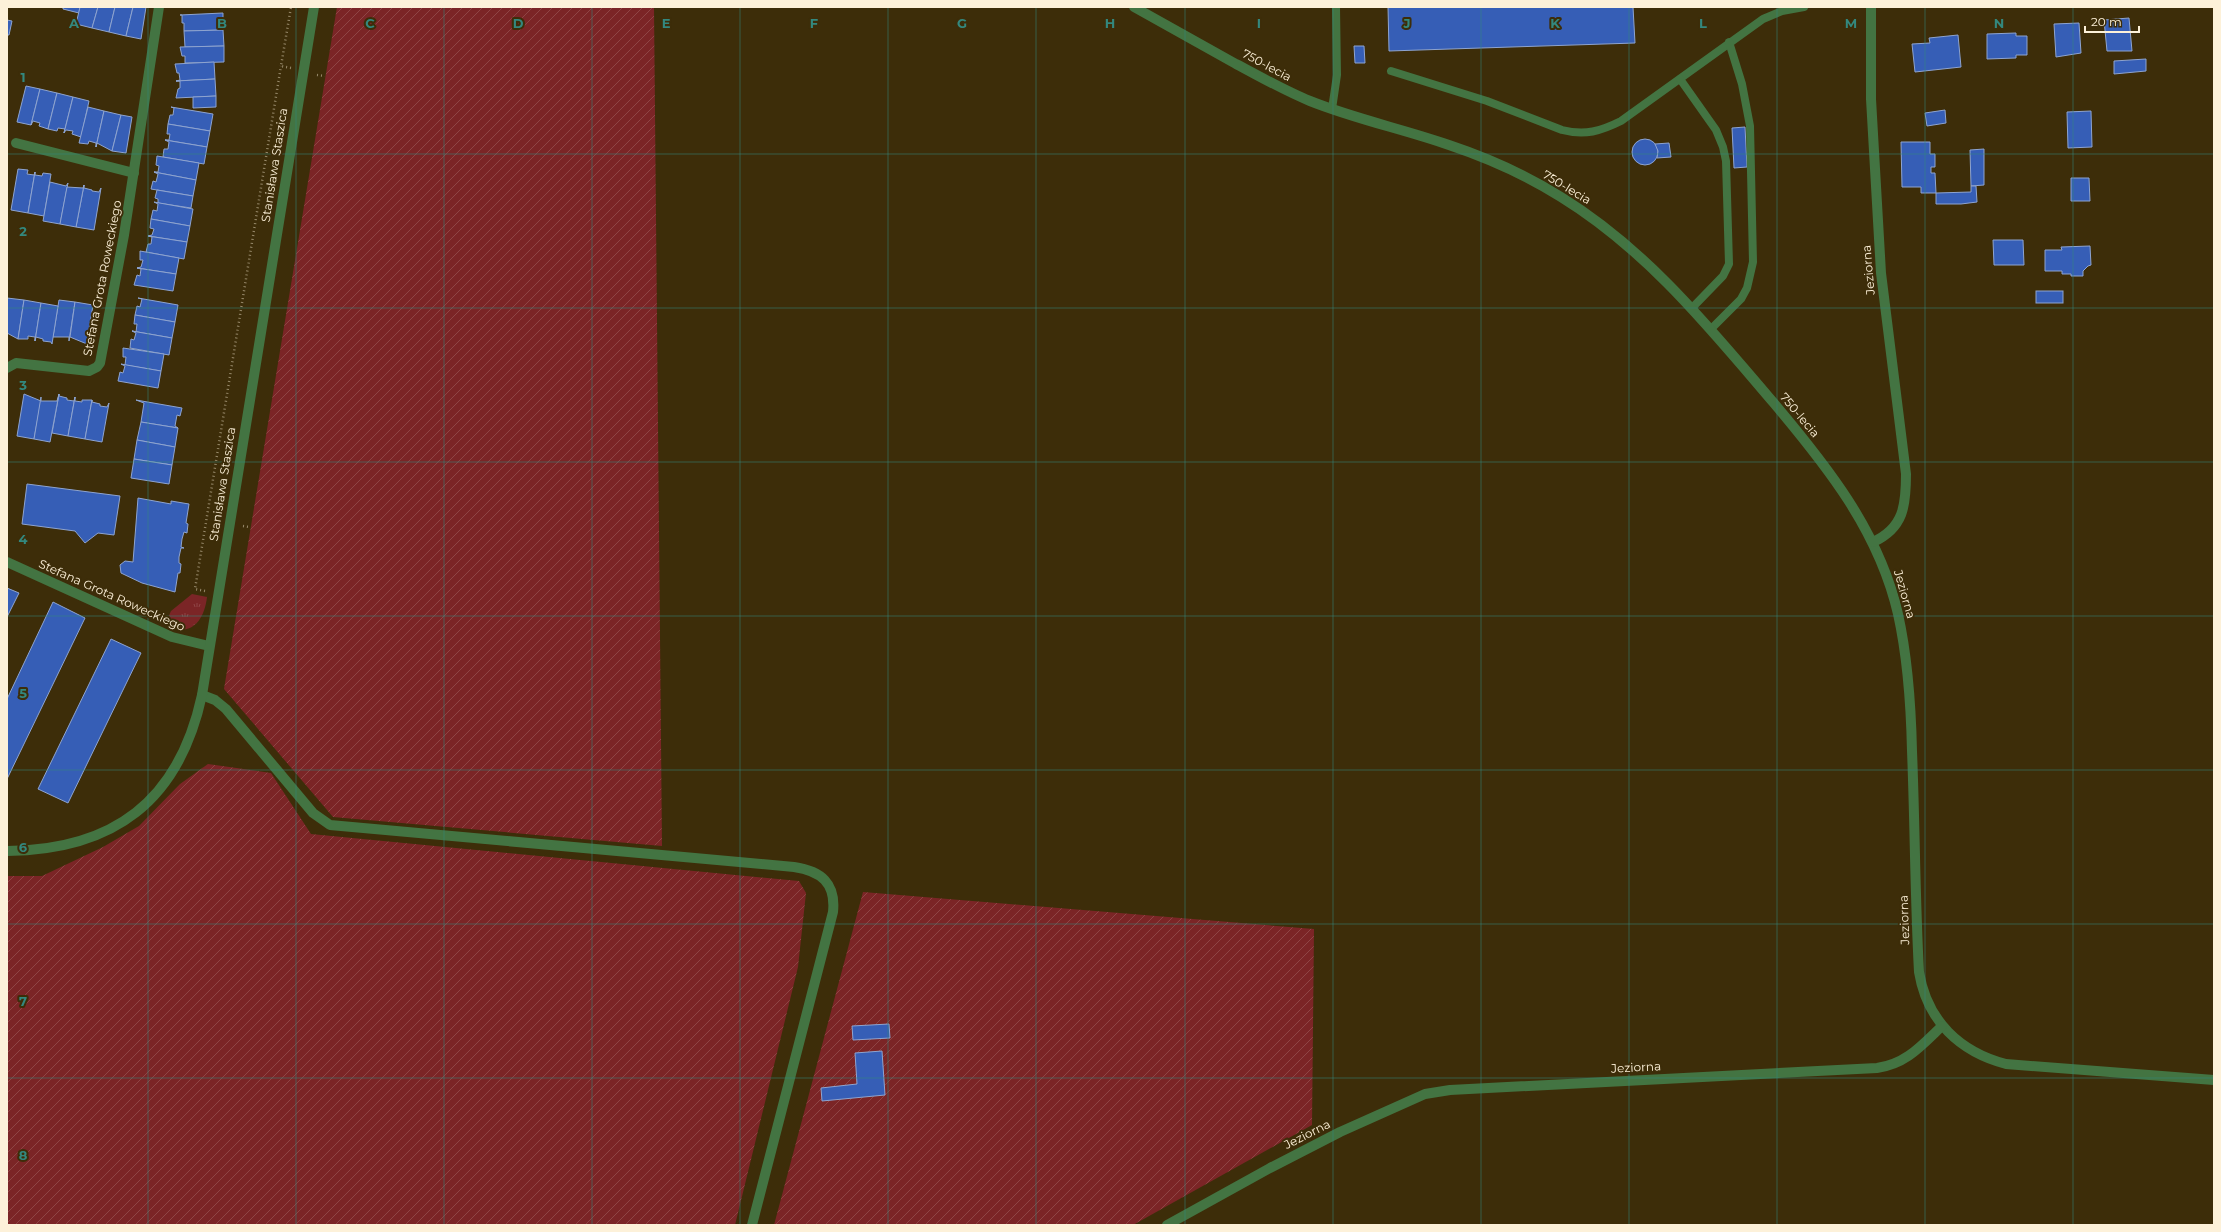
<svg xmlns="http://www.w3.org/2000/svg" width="2221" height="1232" font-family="Montserrat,sans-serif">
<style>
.grass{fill:url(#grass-tufts)}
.garden{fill:url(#garden-furrows)}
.building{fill:#365eb6;stroke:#8ea4d0}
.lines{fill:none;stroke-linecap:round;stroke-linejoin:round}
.path{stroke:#97896a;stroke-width:2.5;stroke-dasharray:1 3;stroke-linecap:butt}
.service{stroke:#437442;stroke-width:8}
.minor{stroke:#437442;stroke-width:10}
.grid{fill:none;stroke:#33887e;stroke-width:1;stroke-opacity:0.55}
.labels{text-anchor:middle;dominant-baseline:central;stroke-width:4;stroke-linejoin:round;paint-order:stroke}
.street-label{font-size:12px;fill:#fdf1d9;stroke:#3d2d09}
.grid-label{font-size:13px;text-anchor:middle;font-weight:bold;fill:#33887e;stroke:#3d2d09;stroke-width:4;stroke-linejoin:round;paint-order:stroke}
</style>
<defs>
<pattern id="grass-tufts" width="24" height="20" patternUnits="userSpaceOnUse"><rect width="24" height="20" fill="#7b2526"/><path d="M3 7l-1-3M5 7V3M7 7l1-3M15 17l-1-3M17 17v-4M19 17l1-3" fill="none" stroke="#8f4545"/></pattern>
<pattern id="garden-furrows" width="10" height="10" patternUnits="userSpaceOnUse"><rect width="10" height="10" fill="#7b2526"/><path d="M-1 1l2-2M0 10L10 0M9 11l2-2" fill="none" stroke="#8f4545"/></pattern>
</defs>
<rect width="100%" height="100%" fill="#3d2d09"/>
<path class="grass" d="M 192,594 L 207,597 C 204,622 190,638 165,625 L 171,611 Z"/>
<g class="garden">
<polygon points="337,7 654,7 662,846 333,817 224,689"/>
<polygon points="208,764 271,773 311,834 799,881 806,893 798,967 735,1225 7,1225 7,876 42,876 103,847 139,826 180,784"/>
<polygon points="863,892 1314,929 1312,1125 1133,1225 774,1225"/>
</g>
<g class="building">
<polygon points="63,7 80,7 79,13 63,9"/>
<polygon points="80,7 98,7 92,28 76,24"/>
<polygon points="98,7 115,7 109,32 92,28"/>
<polygon points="115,7 133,7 126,36 109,32"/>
<polygon points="133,7 146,7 141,39 126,36"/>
<polygon points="1388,7 1633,7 1635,43 1389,51"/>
<polygon points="223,13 223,30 184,31 184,23 182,23 182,15 180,15"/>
<polygon points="2129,18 2132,51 2107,51 2104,20"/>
<polygon points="7,20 12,21 9,35 7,35"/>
<polygon points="2079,23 2081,53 2056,57 2054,24"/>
<polygon points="223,30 224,46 185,47 184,31"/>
<polygon points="2016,33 2016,36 2027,36 2027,55 2016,55 2016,58 1987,59 1987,34"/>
<polygon points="1958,35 1961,67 1915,72 1912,44 1930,43 1929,38"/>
<polygon points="224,46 224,62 185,63 185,56 182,56 180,47"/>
<polygon points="1354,46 1364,46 1365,63 1355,63"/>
<polygon points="2146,59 2146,71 2114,74 2114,61"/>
<polygon points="214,62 215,79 176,81 180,80 179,73 177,73 175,64"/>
<polygon points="215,79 216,96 176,98 178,89 180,88 180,81 176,81"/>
<polygon points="26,86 40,89 31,125 17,122"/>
<polygon points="40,89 57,93 48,129 39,126 40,123 33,121 31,125"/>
<polygon points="57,93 73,97 64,133 65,129 58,128 57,131 48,129"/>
<polygon points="216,96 216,107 193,108 193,97"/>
<polygon points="73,97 89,101 81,137 72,134 73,131 66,130 64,133"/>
<polygon points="88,107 104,111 96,147 96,143 89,141 88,144 79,143"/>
<polygon points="171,107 213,114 210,131 168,124 170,115 173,115 174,108"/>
<polygon points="1945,110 1946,123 1927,126 1925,113"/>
<polygon points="104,111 121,115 112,151 97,143 96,147"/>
<polygon points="2091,111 2092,147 2068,148 2067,112"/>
<polygon points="121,115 132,117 126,153 112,151"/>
<polygon points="168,124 210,131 207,147 165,140 169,140 170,134 167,134"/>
<polygon points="1745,127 1747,167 1734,168 1732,128"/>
<circle cx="1645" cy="152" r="13"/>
<polygon points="165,140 207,147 204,164 163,157 164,149 168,149 169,142"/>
<polygon points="1901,142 1930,142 1930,154 1935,154 1935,167 1931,167 1931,173 1935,173 1936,193 1921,193 1921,187 1902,187"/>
<polygon points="1669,143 1671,157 1657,158 1658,151 1655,144"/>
<polygon points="1984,149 1984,185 1971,186 1970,150"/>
<polygon points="157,156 199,163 196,180 154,172 158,172 159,166 156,165"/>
<polygon points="18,169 28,170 27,174 34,175 35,172 28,213 11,210"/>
<polygon points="35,172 35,175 42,176 43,173 51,174 44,216 28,213"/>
<polygon points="154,172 196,180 193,196 151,189 153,181 156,182 158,174"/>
<polygon points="2071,178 2089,178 2090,201 2071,201"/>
<polygon points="50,182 66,186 68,183 60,224 43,221"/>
<polygon points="84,185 84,188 92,190 92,191 99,192 101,188 94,230 76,227"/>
<polygon points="84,185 76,227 60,224 67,187 83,188"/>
<polygon points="1971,186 1976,186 1977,202 1961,204 1936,204 1936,193 1971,192"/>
<polygon points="157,190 193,196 191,208 158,203 158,199 155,198"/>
<polygon points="154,202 193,209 190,226 151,219 153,210 157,211 158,204"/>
<polygon points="151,219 190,226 187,242 148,236 152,235 154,229 150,228"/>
<polygon points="148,236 187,242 184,259 146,252 148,244 151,244 152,237"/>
<polygon points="1993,240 2023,240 2024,265 1994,265"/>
<polygon points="2090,246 2091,265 2088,266 2083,271 2083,276 2071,276 2071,274 2062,274 2062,271 2045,271 2045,250 2062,250 2061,247"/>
<polygon points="140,251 179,258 176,274 137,268 141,267 143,260 140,260"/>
<polygon points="137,268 176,274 173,291 134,285 137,275 140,276 141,269"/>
<rect x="2036" y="291" width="27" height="12"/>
<polygon points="7,298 24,300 18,339 7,333"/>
<polygon points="138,298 178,305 175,322 135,315 137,306 140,307 142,299"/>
<polygon points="24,300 41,303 35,341 35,337 28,336 28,339 18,339"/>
<polygon points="59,300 75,302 69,341 69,337 53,337"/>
<polygon points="75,302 93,305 87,344 70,337"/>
<polygon points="41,303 58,306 52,344 51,342 43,341 43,339 36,337 35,341"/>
<polygon points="135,315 175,322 172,338 132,331 136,332 137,324 134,324"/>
<polygon points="132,331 172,338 169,355 130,348 131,339 134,340 136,333"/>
<polygon points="123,348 164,354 161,371 125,365 126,357 123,357"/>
<polygon points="121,364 161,371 158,388 118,381 120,372 123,373 125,366"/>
<polygon points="24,394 41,401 34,439 17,436"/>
<polygon points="59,394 59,396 67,398 67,400 74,401 75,397 68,436 52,433"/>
<polygon points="59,394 50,442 34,439 41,397 41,401 57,401"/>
<polygon points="75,397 75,401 82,402 82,400 92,400 85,439 68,436"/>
<polygon points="92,400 92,402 100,404 100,406 107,407 109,403 102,442 85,439"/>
<polygon points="136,400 182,408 180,416 177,415 175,426 178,428 141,422 144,403"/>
<polygon points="141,422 178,428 175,447 137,440"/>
<polygon points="137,440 175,447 172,465 134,459"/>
<polygon points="134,459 172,465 169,484 131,478"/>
<polygon points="27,484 120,496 114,535 98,533 85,543 75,531 22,524"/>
<polygon points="138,498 171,504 171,501 189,504 186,523 188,524 187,533 184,532 182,539 181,547 184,548 181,548 179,557 179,563 181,564 180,573 178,573 175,592 142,583 121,573 120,565 125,561 133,562"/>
<polygon points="7,588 19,593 7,617"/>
<polygon points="53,602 85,618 7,779 7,699"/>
<polygon points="111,639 141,653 68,803 38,789"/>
<polygon points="889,1024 890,1038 853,1040 852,1026"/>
<polygon points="882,1051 885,1095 822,1101 821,1088 857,1084 855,1053"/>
</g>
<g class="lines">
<g class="path">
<polyline points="291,68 281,66 291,7"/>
<polyline points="317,75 325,76"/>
<polyline points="243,526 249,527"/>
<polyline points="205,591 195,589 281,66"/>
</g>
<g class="service">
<path d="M 1391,71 L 1487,101 L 1562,130 C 1585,136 1601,131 1621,121 L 1763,19 L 1782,11 L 1804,7"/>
<polyline points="1680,79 1716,130 1723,147 1726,161 1729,264 1723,276 1692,308"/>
<polyline points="1332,109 1337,75 1336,7"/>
<polyline points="1711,329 1741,299 1747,288 1753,262 1750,126 1742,84 1729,42"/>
</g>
<g class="minor">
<path d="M 1134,7 C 1168,26 1202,45 1236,64 C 1261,77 1285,91 1310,101 C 1355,119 1403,129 1449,145 C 1488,158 1526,175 1561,197 C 1647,250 1709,327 1773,402 C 1827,466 1879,531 1898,614 C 1908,659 1911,705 1912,751 C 1915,825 1915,899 1919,972 C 1927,1021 1960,1052 2006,1064 L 2214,1080"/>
<path d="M 1871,7 L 1871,99 L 1881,273 L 1906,474 C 1906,505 1904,528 1873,542"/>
<polyline points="16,143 134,173"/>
<polyline points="7,368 16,363 89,371 97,367 100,363 124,235 159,7"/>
<polyline points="7,562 172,637 209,646"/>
<path d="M 202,695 L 215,700 L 226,709 L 313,813 L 330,825 L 794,867 C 821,871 836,883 833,912 L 752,1225"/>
<path d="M 7,851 C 114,850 179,801 202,695 L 314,7"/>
<path d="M 1167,1225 L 1270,1168 L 1340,1132 L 1425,1094 L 1450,1090 L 1877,1068 C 1906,1064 1921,1046 1942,1026"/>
</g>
</g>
<path class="grid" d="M 148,7 L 148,1225M 296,7 L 296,1225M 444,7 L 444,1225M 592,7 L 592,1225M 740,7 L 740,1225M 888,7 L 888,1225M 1036,7 L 1036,1225M 1185,7 L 1185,1225M 1333,7 L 1333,1225M 1481,7 L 1481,1225M 1629,7 L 1629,1225M 1777,7 L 1777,1225M 1925,7 L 1925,1225M 2073,7 L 2073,1225M 7,154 L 2214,154M 7,308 L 2214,308M 7,462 L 2214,462M 7,616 L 2214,616M 7,770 L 2214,770M 7,924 L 2214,924M 7,1078 L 2214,1078"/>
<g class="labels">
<g class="street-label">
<text transform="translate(1267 65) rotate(28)">750-lecia</text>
<text transform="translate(274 165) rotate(-81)">Stanisława Staszica</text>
<text transform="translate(1567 187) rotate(31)">750-lecia</text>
<text transform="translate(1868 270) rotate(-95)">Jeziorna</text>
<text transform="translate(102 278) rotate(-79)">Stefana Grota Roweckiego</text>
<text transform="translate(1800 415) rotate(50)">750-lecia</text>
<text transform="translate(222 484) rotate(-81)">Stanisława Staszica</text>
<text transform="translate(1905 594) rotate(74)">Jeziorna</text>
<text transform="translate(112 595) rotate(24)">Stefana Grota Roweckiego</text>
<text transform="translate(1904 920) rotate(-92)">Jeziorna</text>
<text transform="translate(1636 1067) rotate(-3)">Jeziorna</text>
<text transform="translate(1307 1134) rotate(-27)">Jeziorna</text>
</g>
</g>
<g class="grid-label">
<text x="74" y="28">A</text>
<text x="222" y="28">B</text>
<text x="370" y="28">C</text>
<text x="518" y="28">D</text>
<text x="666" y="28">E</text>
<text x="814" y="28">F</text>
<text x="962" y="28">G</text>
<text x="1110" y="28">H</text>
<text x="1259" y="28">I</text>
<text x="1407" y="28">J</text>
<text x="1555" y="28">K</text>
<text x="1703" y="28">L</text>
<text x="1851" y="28">M</text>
<text x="1999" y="28">N</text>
<text x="23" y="82">1</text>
<text x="23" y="236">2</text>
<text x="23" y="390">3</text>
<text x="23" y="544">4</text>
<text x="23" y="698">5</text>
<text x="23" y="852">6</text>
<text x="23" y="1006">7</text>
<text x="23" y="1160">8</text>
</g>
<rect width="2221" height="1232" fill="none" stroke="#fdf1d9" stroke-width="16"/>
<path d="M2085 26v6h54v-6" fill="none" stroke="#fdf1d9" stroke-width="2"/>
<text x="2091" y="26" font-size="12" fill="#fdf1d9" stroke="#3d2d09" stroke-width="3" paint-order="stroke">20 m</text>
</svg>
